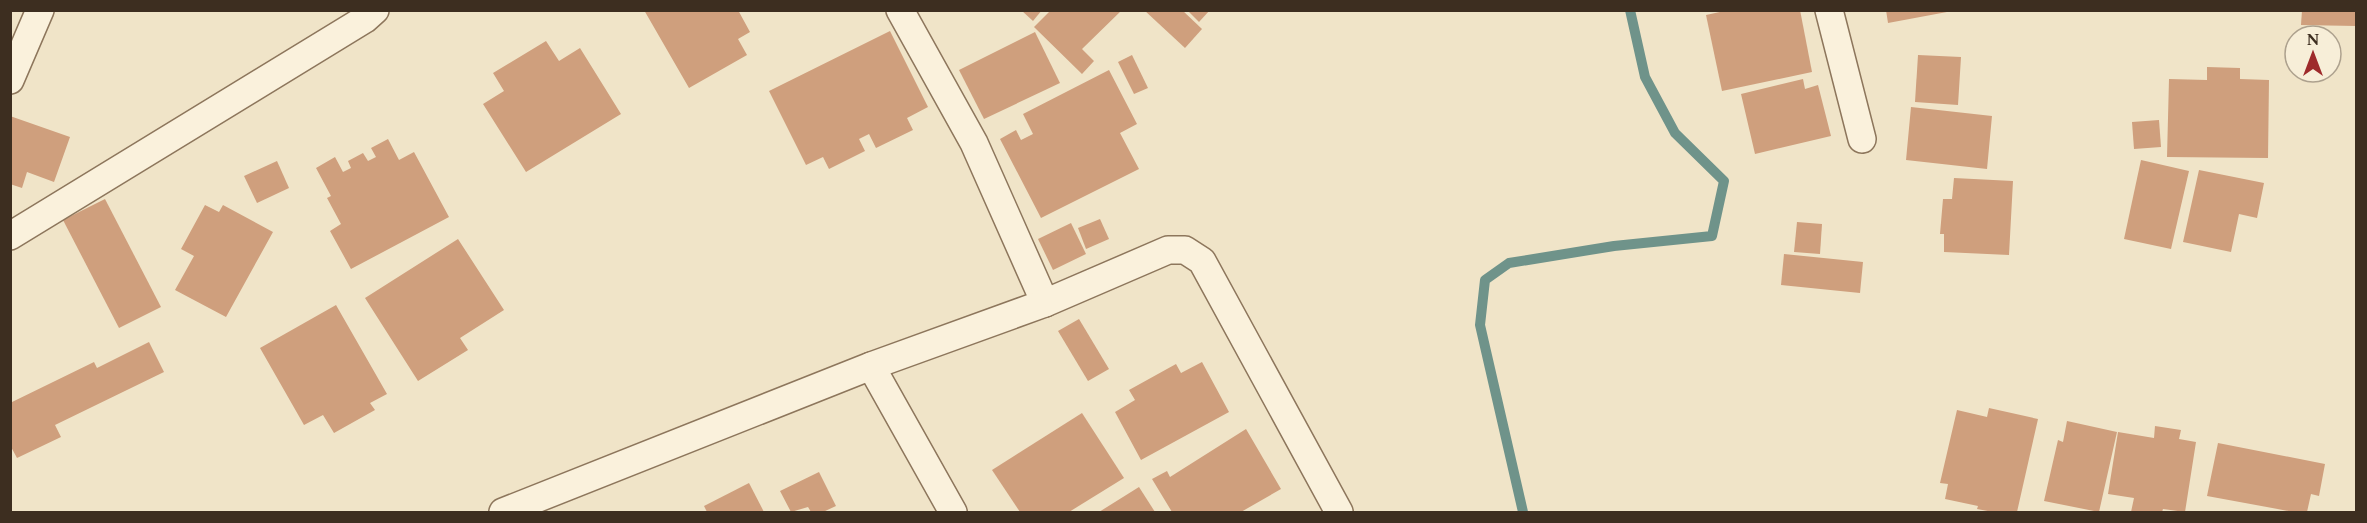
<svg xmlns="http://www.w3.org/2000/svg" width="2367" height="523" font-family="Spectral,serif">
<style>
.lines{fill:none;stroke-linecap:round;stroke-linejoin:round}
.stream{stroke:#6f938a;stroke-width:10}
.building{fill:#cf9f7d}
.minor-casing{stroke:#8d765c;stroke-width:30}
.minor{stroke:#faf1dc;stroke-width:27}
</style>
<rect width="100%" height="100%" fill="#f0e4c8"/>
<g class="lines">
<polyline class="stream" points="1523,512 1480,325 1485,280 1509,263 1614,246 1712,236 1724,181 1675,133 1645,77 1630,10"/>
</g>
<g class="building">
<polygon points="644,10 738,10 750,32 738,39 747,55 689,88"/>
<polygon points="1021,10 1042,10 1033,21"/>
<polygon points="1051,10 1122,10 1082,49 1094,61 1082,74 1034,27"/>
<polygon points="1144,10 1182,10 1202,29 1185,48"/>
<polygon points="1187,10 1210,10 1199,22"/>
<polygon points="1729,10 1800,10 1812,72 1722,91 1706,15"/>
<polygon points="1886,10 1947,10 1947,12 1888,23"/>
<polygon points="2302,10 2356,10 2356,26 2301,25"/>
<polygon points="890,31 928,107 907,118 913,130 876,148 869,134 859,139 865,151 829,169 823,157 806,165 769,91"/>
<polygon points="1035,32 1060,83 984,119 959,70"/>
<polygon points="546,41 559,61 580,48 621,114 526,172 483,104 504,91 493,73"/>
<polygon points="1132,55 1148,88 1134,94 1118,62"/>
<polygon points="1918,55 1961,57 1958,105 1915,102"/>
<polygon points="2207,67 2240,68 2240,79 2269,80 2268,158 2167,157 2169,79 2207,80"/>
<polygon points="1109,70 1137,124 1120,133 1139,169 1041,218 1000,139 1016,130 1021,140 1033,134 1023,114"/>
<polygon points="1803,79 1805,89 1818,85 1831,136 1755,154 1741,94"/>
<polygon points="1911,107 1992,116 1987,169 1906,160"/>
<polygon points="10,116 70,137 54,182 27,172 22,188 10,184"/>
<polygon points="2159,120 2161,147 2134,149 2132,122"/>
<polygon points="388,139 399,160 414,152 449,217 351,269 330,231 341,224 327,198 331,196 316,168 335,157 343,172 351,168 348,161 363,153 368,161 376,157 371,148"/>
<polygon points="2141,160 2189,171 2171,249 2124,239"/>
<polygon points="277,161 289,188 257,203 244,176"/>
<polygon points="2199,170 2264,183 2257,218 2239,214 2231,252 2183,242"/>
<polygon points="1954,178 2013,181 2009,255 1944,252 1944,234 1940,234 1943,199 1952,199"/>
<polygon points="105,199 161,307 119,328 63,220"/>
<polygon points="205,205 219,212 223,205 273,232 226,317 175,290 194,256 181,249"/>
<polygon points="1100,219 1109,239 1086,249 1078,228"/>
<polygon points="1797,222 1822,224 1820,254 1794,252"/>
<polygon points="1071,223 1086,254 1053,270 1038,239"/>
<polygon points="458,239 504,310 460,338 468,350 418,381 365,298"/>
<polygon points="1784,254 1863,262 1860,293 1781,285"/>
<polygon points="336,305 387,394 370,403 375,410 334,433 323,415 304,425 260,348"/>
<polygon points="1079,319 1109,369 1088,381 1058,331"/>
<polygon points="149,342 164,372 55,425 61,437 17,458 10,445 10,403 94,362 97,368"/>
<polygon points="1202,362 1229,412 1141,460 1115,412 1135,400 1129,390 1176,364 1181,373"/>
<polygon points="1989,408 2038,419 2017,512 1993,512 1977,509 1978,506 1945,499 1948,484 1940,483 1957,410 1987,417"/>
<polygon points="1082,413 1124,478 1069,512 1020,512 992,470"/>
<polygon points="2067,421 2117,432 2099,512 2044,501 2058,440 2063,442"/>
<polygon points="2155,426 2181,430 2179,439 2196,442 2185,512 2163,509 2162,512 2131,512 2134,498 2108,494 2118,432 2154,438"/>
<polygon points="1246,429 1281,489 1241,512 1172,512 1152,479 1167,471 1170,477"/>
<polygon points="2218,443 2325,464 2319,496 2311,494 2307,512 2294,512 2207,496"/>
<polygon points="819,472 836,506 823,512 811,512 808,507 791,512 780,491"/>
<polygon points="749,483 764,512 707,512 704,506"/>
<polygon points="1139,487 1155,512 1099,512"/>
</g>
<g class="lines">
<g class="minor-casing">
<g id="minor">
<polyline points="900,10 974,143 1045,303"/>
<polyline points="1829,10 1862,139"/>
<polyline points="10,80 40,10"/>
<polyline points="10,236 365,19 375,10"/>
<polyline points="871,366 953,512"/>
<polyline points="503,512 871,366 1045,303 1168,250 1185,250 1202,261 1339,512"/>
</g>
</g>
<use href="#minor" class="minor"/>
</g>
<rect width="2367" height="523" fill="none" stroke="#3d2e20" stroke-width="24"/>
<g transform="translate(2313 54)"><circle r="28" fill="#f7eed8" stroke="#ada18e" stroke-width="1.5"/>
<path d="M0-4.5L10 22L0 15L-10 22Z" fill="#9e2a2b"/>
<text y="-9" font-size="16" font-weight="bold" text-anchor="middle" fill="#3d2e20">N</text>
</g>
</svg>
